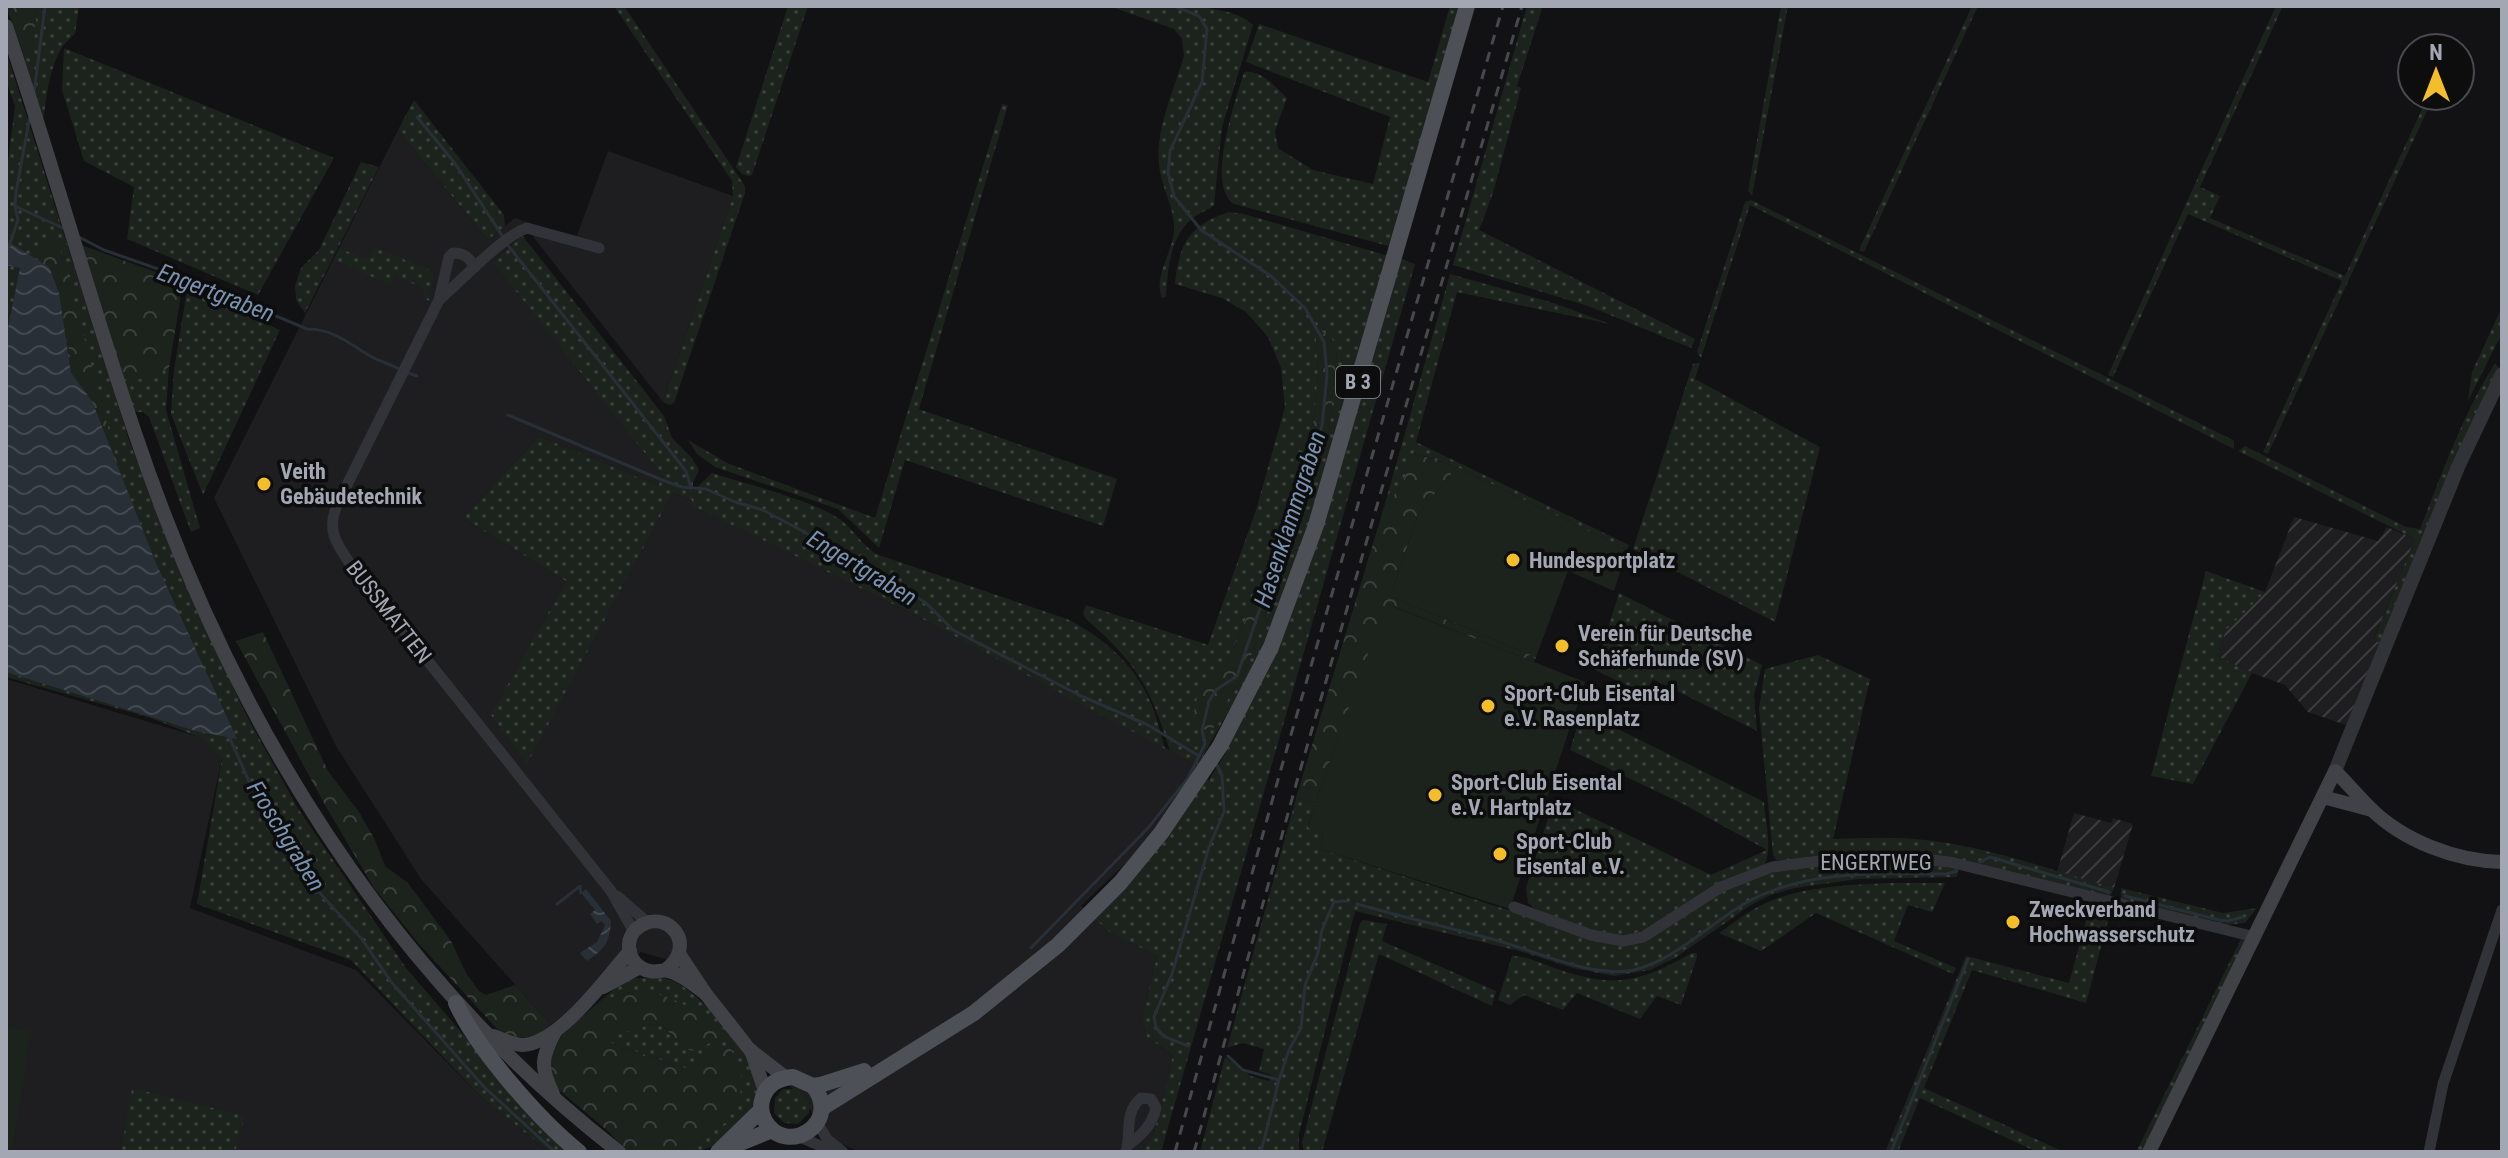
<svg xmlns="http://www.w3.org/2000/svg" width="2508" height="1158" font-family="'Roboto Condensed',sans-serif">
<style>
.built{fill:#1e1d20}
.industrial{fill:url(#industrial-furrows)}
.grass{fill:url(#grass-dots);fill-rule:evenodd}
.forest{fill:url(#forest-crowns)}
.pitch{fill:#1c231d}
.water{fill:url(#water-waves)}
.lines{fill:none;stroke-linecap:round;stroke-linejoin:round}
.stream{stroke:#282f37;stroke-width:3}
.minor{stroke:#323338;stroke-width:11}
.tertiary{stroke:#323338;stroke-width:14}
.secondary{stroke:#404248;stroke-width:14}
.primary{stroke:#4e5057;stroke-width:16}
.rail{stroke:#47494f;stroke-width:3;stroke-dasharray:10 8;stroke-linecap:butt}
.poi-dot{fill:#f3be29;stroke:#0d0d0e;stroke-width:3}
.labels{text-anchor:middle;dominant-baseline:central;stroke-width:7;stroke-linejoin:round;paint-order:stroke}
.shield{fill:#0d0d0e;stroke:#767982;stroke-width:2}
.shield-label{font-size:20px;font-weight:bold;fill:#a3a7b4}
.poi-label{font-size:22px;font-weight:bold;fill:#a3a7b4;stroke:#0d0d0e;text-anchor:start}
.street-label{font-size:22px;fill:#a3a7b4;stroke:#0d0d0e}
.water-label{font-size:24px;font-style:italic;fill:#7992b0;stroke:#0d0d0e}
</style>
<defs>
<pattern id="industrial-furrows" width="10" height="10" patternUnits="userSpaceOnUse" patternTransform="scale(2)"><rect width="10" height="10" fill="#1e1d20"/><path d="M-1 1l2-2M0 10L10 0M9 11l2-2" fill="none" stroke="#3c3b3e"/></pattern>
<pattern id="grass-dots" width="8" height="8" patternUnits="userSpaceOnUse" patternTransform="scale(2)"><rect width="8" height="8" fill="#1c231d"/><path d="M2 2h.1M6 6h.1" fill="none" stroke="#3a403b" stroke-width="1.8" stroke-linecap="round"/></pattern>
<pattern id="forest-crowns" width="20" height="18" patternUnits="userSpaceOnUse" patternTransform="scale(2)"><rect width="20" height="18" fill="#1c231d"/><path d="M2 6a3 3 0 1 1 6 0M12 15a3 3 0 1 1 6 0" fill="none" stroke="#3a403b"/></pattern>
<pattern id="water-waves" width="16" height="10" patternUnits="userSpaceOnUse" patternTransform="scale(2)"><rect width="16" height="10" fill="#282f37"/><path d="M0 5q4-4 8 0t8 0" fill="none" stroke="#444a52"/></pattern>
</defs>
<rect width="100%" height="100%" fill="#121113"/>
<g class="built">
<polygon points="398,130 488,240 515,218 576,238 608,151 733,196 663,402 527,229 494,261 663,475 659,487 539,436 463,518 566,581 492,715 527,763 673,493 692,500 692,505 915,615 1198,765 1146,844 1081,906 1112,933 1157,956 1142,1019 1147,1037 1173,1055 1154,1133 1141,1152 860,1152 837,1142 726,1010 668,960 641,952 551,1025 421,879 336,746 214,498"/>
<polygon points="6,679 199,737 222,758 190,908 356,970 482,1098 549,1152 6,1152"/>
</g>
<g class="industrial">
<polygon points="2294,517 2378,541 2387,527 2415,539 2373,640 2380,642 2346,725 2308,712 2285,685 2252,673 2217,656 2226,630 2265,592"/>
<polygon points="2074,813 2111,823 2113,818 2133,824 2114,888 2057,872"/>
</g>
<g class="grass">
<path d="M 38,6 L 79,6 L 75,34 C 49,53 48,92 43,121 L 22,50 L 28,51 L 32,43 Z"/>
<polygon points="614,6 624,6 745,186 745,193 674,403 669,405 663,402 733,196 732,181"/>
<polygon points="788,6 808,6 752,175 749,176 742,174 736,167"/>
<path d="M 1109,6 C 1143,6 1229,0 1253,25 L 1222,127 L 1214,205 C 1209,210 1203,211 1197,215 C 1170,233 1168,267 1166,297 L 1162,298 C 1153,278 1172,253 1174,232 C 1176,210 1161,188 1159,165 C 1155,130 1174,90 1184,56 L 1182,39 L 1174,29 Z"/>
<path d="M 1450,6 L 1462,6 L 1392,247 L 1234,204 C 1205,186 1236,99 1244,72 C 1261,69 1275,87 1287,98 L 1275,131 L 1278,148 L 1313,170 L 1373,184 L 1390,117 L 1246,62 L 1259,24 L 1428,82 Z"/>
<polygon points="1527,6 1543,6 1517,86 1521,88 1493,193 1479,230 1695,339 1691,348 1588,306 1453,265"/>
<polygon points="1781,6 1788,6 1752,196 1748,191"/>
<polygon points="1972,6 1978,6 1864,252 1859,250"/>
<polygon points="2276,6 2283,6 2200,187 2220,196 2210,218 2345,276 2428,96 2434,96 2268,454 2263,452 2342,281 2188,214 2113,377 2108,375"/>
<polygon points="64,48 334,158 258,295 127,239 134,187 84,161 62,90"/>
<polygon points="6,51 129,440 165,535 243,709 297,807 406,968 532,1114 573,1152 549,1152 482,1098 351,960 197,904 222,759 199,737 151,718 6,677 6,177 15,106 6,81"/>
<polygon points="414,100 504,215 505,226 488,240 398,130"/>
<polygon points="1002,104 1008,105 919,409 1117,479 1103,526 905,460 879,548 838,509 715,467 697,454 688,440 727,463 875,518"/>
<polygon points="361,162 379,167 305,313 296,300 295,286 301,268 319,250"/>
<polygon points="1751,200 2229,438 2234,441 2234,449 1750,205 1701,358 1697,352 1745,202"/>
<path d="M 1229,212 L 1244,214 L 1389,256 L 1317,502 L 1266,645 L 1198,765 L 1170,751 C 1151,688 1136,662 1086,619 L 1083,613 L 1086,605 L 1208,645 L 1256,510 L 1285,407 L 1281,368 L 1268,337 L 1246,312 L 1222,298 L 1175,284 C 1179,244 1189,225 1229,212 ZM 1316,337 L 1337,351 L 1329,431 L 1289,555 L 1243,677 L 1229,697 L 1214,727 L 1207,680 L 1225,666 L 1264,578 L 1314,420 L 1318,373 Z"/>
<path d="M 522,235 L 664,416 L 672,438 L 692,458 L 699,470 L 693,483 L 693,491 L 712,473 C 746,484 813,500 841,520 C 854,530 862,545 876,554 L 1067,619 C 1102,636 1135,665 1150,701 C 1157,716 1160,733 1165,749 L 915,615 L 691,505 L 692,500 L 673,493 L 527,764 L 491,715 L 566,581 L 463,518 L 539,436 L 658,486 L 663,476 L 493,262 Z"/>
<polygon points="375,247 434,272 429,301 423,298 425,289 395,276 390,285 335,260 339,248 369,260"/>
<polygon points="1400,258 1415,264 1161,1152 1141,1152 1154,1133 1173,1055 1147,1037 1142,1019 1157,956 1111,933 1094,918 1206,779 1209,780 1225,754 1223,752 1238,727"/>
<polygon points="1450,274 1554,303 1610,324 1457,292 1416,442 1629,545 1627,550 1457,467 1414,453 1402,485 1384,507"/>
<polygon points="187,290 280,330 203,495 171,414 174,370"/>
<polygon points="2502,307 2502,333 2468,401 2472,372"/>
<polygon points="1696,363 1700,363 1695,379 1820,447 1775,622 1633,549 1693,364"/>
<path d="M 2495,363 L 2499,368 L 2472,422 L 2380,642 L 2373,641 L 2415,539 L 2238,451 L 2245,446 L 2406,527 L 2420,529 C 2442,473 2463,414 2495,363 Z"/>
<polygon points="169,368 166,410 200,528 191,532 149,417 143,412 133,412 123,379 142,379"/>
<polygon points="2206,571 2265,592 2226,630 2217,656 2252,673 2193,784 2151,776"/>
<polygon points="1619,593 1762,665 1754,695 1757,731 1653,679 1645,694 1595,670"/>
<path d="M 1818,655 L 1870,679 L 1833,839 C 1867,838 1900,836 1933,841 C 1995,849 2055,871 2114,888 L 2111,895 L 2107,897 L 1966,862 L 1776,860 L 1773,855 L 1759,709 L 1765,669 Z"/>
<path d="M 1582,711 L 1764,802 C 1765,821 1773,850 1764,866 C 1723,889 1653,940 1607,936 C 1584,933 1558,918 1537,910 L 1528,903 L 1526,888 L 1554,799 L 1711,875 L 1767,850 L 1683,804 L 1570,750 Z"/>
<polygon points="1296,798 1315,803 1308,827 1324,833 1320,849 1495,906 1625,944 1717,894 1784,868 1834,862 1959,866 1957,877 1858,879 1795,888 1770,895 1751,905 1675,958 1650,970 1614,976 1573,968 1519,951 1355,911 1299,1134 1299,1152 1200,1152 1225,1057 1251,1076 1269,1081 1271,1075 1259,1071 1264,1049 1243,1043 1227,1048"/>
<path d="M 1889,883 L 1945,883 L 1932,912 L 1908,905 L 1894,941 L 1956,968 L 1953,974 L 1816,913 L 1761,951 L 1719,933 C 1734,923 1749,910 1766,903 C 1804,886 1849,885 1889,883 Z"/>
<polygon points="2121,888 2223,913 2257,908 2245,923 2224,925 2121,899"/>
<polygon points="2089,910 2109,917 2086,1003 1972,970 1924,1088 2064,1152 2037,1152 1920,1098 1898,1152 1885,1152 1966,956 2069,983"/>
<polygon points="1363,920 1387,924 1382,941 1496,991 1492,1006 1379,954 1322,1152 1304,1152 1302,1142 1306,1127 1360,923"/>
<polygon points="2241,939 2244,940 2245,944 2141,1152 2136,1152"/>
<path d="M 1692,953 L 1697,953 L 1697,957 L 1681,1005 L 1657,996 L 1640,1019 L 1577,993 L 1563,1010 L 1524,995 L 1510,1005 L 1498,1000 L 1512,956 C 1527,956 1545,965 1560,970 C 1618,989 1641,981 1692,953 Z"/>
<path d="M 636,978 C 646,979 658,977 667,979 C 696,985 760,1060 758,1090 C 756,1108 744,1117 732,1130 C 716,1147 705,1152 683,1152 L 726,1122 L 740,1101 L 685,1068 L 611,1043 L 610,1037 L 652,1024 L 661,1025 L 689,1050 L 634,991 L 600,1001 L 622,982 Z"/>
<polygon points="132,1088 245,1116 235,1152 121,1152"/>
<polygon points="783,1089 798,1089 809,1101 809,1113 798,1124 784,1123 774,1113 775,1098"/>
</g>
<g class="forest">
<polygon points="6,6 38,6 32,43 28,51 22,50"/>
<polygon points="49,239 59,243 115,454 120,475 116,490 77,421 72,361 55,295 38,253 40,241"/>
<polygon points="81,245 175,279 181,295 169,368 142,379 123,379"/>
<polygon points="1323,332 1331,336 1337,350 1329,431 1289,555 1243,677 1229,697 1214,727 1207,731 1195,723 1194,705 1207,680 1225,666 1264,578 1274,548 1314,420 1318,373 1316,337"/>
<polygon points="1413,453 1457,467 1419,513 1390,596 1536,657 1534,662 1387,604 1315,803 1296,798 1384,507 1402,485"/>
<path d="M 263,632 L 328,771 L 359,812 L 375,840 L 385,866 L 408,883 L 451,941 L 466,973 L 479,991 L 486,995 L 515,985 L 551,1025 C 534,1039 519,1041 499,1031 L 419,944 L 374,888 L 325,805 L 236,641 Z"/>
<path d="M 634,991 C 672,993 692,1007 718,1032 L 718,1038 L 696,1051 L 689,1050 L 661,1025 L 652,1024 L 611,1037 L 611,1043 L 685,1068 L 720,1045 L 730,1048 L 742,1070 L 740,1101 L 726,1122 L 683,1152 L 626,1152 L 609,1132 L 558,1089 L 550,1074 L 549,1060 L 562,1035 L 600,1001 Z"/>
</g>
<g class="pitch">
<polygon points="1457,467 1627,550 1614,591 1568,571 1536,657 1390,596 1419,513"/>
<polygon points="1386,604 1585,682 1510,909 1320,849 1324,833 1308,828 1315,803"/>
<polygon points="6,1027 31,1031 12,1150 6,1148"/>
</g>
<g class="water">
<polygon points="10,243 49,267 59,293 71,373 92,401 155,561 237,739 196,731 6,672 6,338 20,268 6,265 6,244"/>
<path d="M 586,889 L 611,921 C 610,942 604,950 587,961 L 580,953 L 597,942 L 605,925 L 602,921 L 597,924 L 590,914 L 595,910 L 581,893 Z"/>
</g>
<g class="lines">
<g class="stream">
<polyline points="34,93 45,6"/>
<polyline points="417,117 454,162 503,237"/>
<polyline points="15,206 65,229"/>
<path d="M 79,237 L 104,250 L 198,283 L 307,329 C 334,329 348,343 370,356 C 379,361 390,364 399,369"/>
<polyline points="507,244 686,471 691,488"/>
<polyline points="9,246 18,220 15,206 16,192 30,116"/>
<polyline points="406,372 417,376"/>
<polyline points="508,415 662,480 682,487 706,489 735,502 763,510 868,566 897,588 909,592 926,603 953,630 1079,695 1148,725 1199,756"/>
<polyline points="228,734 258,802 279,827 292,853 318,891 361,938 392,983 484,1087 555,1152"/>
<polyline points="1980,862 1990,857 2109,892"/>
<polyline points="2125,896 2219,920 2228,921 2243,917"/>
<polyline points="557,904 580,886 581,893"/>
<path d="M 1357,904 C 1402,917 1447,927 1492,939 C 1534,950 1592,979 1634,970 C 1673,961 1710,924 1744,904 C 1804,869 1879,874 1946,874 L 1957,871"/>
<polyline points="1031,948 1148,828 1188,778 1205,744 1202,730 1209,701 1216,690 1237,676 1322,426 1327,374 1324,342 1305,308 1271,276 1201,230 1174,196 1168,173 1170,151 1202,82 1207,29 1199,16 1174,6"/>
<polyline points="1188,1046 1163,1036 1156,1027 1154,1017 1172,974 1209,847 1224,812 1222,776 1216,763"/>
<polyline points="1228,1056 1243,1070 1279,1080 1261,1152"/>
<polyline points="1279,1080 1289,1050 1301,1028 1305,985 1318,953 1322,930 1334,902 1346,901"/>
<polyline points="1891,1152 1968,959"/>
</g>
<g class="minor">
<path d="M 475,267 C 469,258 465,253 453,253 L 449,257 L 439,300 L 337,505 C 327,529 335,542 349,562 L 611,891 L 634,932"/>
<path d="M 440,299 C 461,281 504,235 527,228 L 599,248"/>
<polyline points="617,896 647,922"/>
<polyline points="1514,907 1591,935 1623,941 1643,937 1721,887 1772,867 1819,861 1931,860 1950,862 2255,937"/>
<polyline points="817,1122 827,1139 843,1152"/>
<polyline points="798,1136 834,1152"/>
<path d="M 1126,1152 C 1132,1132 1123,1114 1141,1098 L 1151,1099 L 1156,1108 C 1152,1125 1142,1135 1128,1145"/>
<polyline points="2429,1152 2443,1084 2502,910"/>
</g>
<polyline class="tertiary" points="2335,771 2458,467 2502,374"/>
<g class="secondary">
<path d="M 6,26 C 52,161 89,298 135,433 C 230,716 381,967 619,1152"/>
<polyline points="2323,797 2372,810"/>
<polyline points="679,954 705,993 750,1050 785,1077"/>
<path d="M 665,970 C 680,960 686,941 672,928 C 657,914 631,924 629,944 C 628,957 637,969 650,971 C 656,973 662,969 668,971 C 681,974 694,985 705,993"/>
<polyline points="603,987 640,967"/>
<path d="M 493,1036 C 502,1039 513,1045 523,1045 C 560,1043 606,978 630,951"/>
<polyline points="751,1050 765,1091"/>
<path d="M 553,1094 C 540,1067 541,1058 555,1032"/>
<path d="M 2149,1152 L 2335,771 C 2347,783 2358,796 2370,808 C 2403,841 2456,861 2502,862"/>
</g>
<g class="primary">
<path d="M 456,1003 C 477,1049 539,1120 579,1152"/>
<path d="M 813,1086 C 843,1123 786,1158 765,1121 C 761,1114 760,1105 763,1097 C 768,1083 779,1078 793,1077 L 813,1086 L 820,1085 L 864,1071"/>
<polyline points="822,1108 974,1013 1058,945 1120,883 1161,833 1220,746 1271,647 1316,525 1467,6"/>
<polyline points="720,1150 761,1110"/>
<polyline points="718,1152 772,1130"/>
</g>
<g class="rail">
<polyline points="1175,1152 1279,776 1503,6"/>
<polyline points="1194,1152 1297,781 1522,6"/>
</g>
</g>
<g class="poi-dot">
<circle cx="264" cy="484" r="8"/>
<circle cx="1513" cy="560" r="8"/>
<circle cx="1562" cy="646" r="8"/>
<circle cx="1488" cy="706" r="8"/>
<circle cx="1435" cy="795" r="8"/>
<circle cx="1500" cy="854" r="8"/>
<circle cx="2013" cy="922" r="8"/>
</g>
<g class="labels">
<rect class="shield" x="1336" y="366" width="44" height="32" rx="6"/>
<g class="shield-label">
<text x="1358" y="382">B 3</text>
</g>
<g class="poi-label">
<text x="280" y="471">Veith<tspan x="280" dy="25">Gebäudetechnik</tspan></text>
<text x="1529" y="560">Hundesportplatz</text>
<text x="1578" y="633">Verein für Deutsche<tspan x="1578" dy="25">Schäferhunde (SV)</tspan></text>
<text x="1504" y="693">Sport-Club Eisental<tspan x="1504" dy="25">e.V. Rasenplatz</tspan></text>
<text x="1451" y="782">Sport-Club Eisental<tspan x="1451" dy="25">e.V. Hartplatz</tspan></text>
<text x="1516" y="841">Sport-Club<tspan x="1516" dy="25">Eisental e.V.</tspan></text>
<text x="2029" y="909">Zweckverband<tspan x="2029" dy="25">Hochwasserschutz</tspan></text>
</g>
<g class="street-label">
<text transform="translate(389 612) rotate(52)">BUSSMATTEN</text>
<text x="1876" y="862">ENGERTWEG</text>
</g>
<g class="water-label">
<text transform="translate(216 293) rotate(21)">Engertgraben</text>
<text transform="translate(1290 519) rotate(-72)">Hasenklammgraben</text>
<text transform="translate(862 568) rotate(31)">Engertgraben</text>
<text transform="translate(286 836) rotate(58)">Froschgraben</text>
</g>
</g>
<rect width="2508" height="1158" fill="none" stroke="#a3a7b4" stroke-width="16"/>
<g transform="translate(2436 72)"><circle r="38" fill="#0d0d0e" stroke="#494b50" stroke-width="2"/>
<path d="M0-6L14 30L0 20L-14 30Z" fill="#f3be29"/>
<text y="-12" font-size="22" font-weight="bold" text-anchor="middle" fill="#a3a7b4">N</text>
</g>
</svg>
